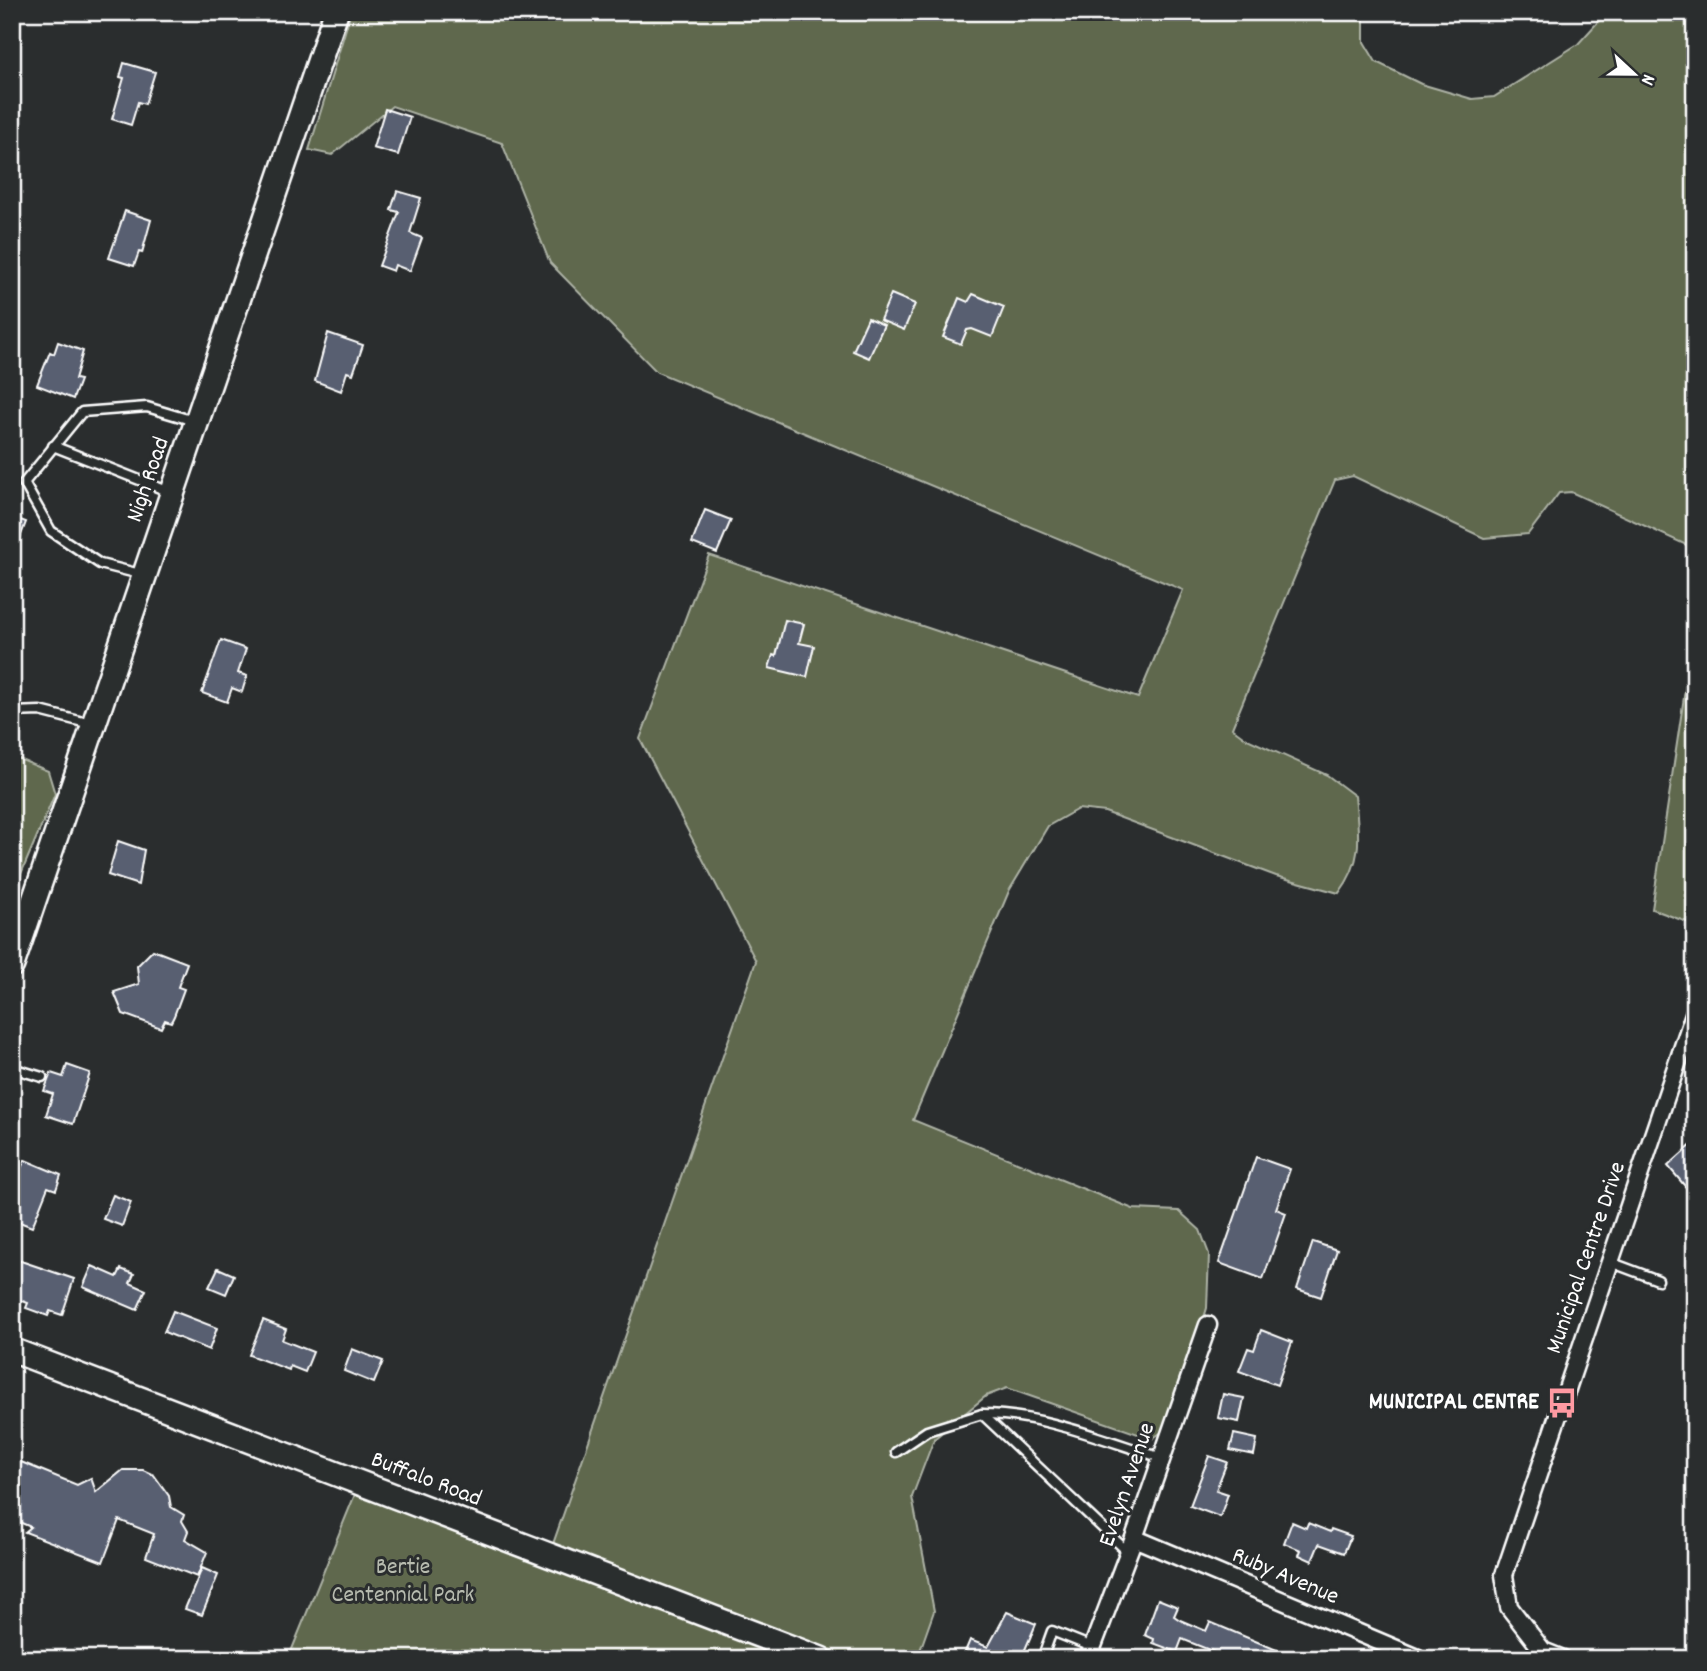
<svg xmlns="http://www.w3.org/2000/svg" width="1707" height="1671" font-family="Dekko,sans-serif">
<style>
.green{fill:#5e674e;stroke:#aeb3a6;stroke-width:2}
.building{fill:#585f71;stroke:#fff;stroke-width:2}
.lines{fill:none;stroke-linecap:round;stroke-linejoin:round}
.lane-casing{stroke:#fff;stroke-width:13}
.street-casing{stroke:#fff;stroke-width:21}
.secondary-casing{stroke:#fff;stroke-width:28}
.lane{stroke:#2a2d2e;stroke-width:8}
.street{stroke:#2a2d2e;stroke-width:16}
.secondary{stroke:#2a2d2e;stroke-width:23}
.labels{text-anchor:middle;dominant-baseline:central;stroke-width:6;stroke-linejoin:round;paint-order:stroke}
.street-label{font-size:24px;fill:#fff;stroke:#2a2d2e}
.poi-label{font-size:24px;font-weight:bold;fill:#fff;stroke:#2a2d2e;text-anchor:end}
.park-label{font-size:24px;fill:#b7bbaf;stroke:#2a2d2e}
</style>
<rect width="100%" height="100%" fill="#2a2d2e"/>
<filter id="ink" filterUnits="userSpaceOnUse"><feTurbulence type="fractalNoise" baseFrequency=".0143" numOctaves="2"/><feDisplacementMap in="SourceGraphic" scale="14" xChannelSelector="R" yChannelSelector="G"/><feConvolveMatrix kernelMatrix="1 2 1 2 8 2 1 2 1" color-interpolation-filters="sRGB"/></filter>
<g filter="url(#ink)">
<g class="green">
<path d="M 351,12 L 1364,12 L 1364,42 L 1376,62 L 1421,84 L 1472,99 L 1494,97 L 1578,44 L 1607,12 L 1695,12 L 1695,549 L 1571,492 L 1559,493 L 1528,534 L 1484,538 L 1353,476 L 1335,480 L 1232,728 L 1247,739 L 1327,775 L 1355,796 C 1359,835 1364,860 1339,893 L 1276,876 L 1105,812 L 1078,809 L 1048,826 L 1009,891 L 913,1120 L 1133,1209 L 1179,1211 L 1200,1230 L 1209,1254 L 1207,1308 L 1170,1426 L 1152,1439 L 1007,1388 L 986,1396 L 934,1439 L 912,1497 L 934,1611 L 917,1659 L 852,1659 L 553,1544 L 756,961 L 640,739 L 709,555 L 1138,698 L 1183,590 L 657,372 L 550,263 L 502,143 L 392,106 L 332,155 L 309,150 Z"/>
<polygon points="1695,624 1695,925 1652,909"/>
<polygon points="12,756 48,771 55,794 12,895"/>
<polygon points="360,1482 817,1659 288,1659"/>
</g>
<g class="building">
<polygon points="124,63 155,72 145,104 138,102 131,125 112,119 124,78 120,77"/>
<polygon points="385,109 410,117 398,155 373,148"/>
<polygon points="397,191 421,198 410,233 422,238 410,271 395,265 393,271 379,266 399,212 391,210"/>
<polygon points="125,211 151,220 142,253 139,252 134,266 109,258"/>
<polygon points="891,294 915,304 904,330 880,320"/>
<polygon points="973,294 1004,307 992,337 972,329 967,330 961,344 943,337 959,298 968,302"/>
<polygon points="868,318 884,325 869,358 853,351"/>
<polygon points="328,333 363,345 353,374 347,372 341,391 315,381"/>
<polygon points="58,342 83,351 75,379 80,380 73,399 37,385 50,352 54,354"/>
<polygon points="705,510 731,520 717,553 692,543"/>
<polygon points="12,517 26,522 13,556 12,556"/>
<polygon points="785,620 804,624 799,643 814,646 807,677 769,668 773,655 776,656"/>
<polygon points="221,640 246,649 238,673 247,676 242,692 232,688 227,702 202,693"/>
<polygon points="118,841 144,850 138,885 108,875"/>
<polygon points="153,950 187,963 178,987 184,989 174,1016 171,1022 165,1020 161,1028 123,1014 114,992 139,984 137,966"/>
<polygon points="67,1065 90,1073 73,1124 46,1115 53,1094 44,1091 51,1073 63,1077"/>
<polygon points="1695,1142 1695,1198 1668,1166"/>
<polygon points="1256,1157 1290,1169 1276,1209 1286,1213 1263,1279 1219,1263"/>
<polygon points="25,1160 61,1175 56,1190 48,1187 32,1227 12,1219 12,1185"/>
<polygon points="113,1195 131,1202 122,1226 103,1219"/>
<polygon points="1313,1242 1337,1250 1321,1297 1297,1289"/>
<polygon points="12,1258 74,1279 62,1315 50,1311 48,1316 26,1308 28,1303 12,1297"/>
<polygon points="92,1266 117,1277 121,1269 134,1274 130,1283 146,1290 137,1310 83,1287"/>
<polygon points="218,1268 234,1275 226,1294 209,1287"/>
<polygon points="173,1311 217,1328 209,1350 164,1332"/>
<polygon points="263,1320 286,1329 282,1340 313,1352 305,1372 290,1366 289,1370 249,1355"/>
<polygon points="1261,1330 1292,1342 1277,1385 1239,1371 1248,1348 1254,1350"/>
<polygon points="352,1349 383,1361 374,1383 344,1371"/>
<polygon points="1223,1394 1244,1398 1239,1422 1218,1418"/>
<polygon points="1234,1434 1257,1439 1254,1455 1230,1450"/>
<polygon points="1209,1456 1227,1462 1216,1490 1228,1494 1220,1517 1190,1506"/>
<polygon points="21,1462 77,1485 91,1478 96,1492 123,1470 143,1470 154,1475 169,1496 171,1507 184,1515 182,1521 188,1531 185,1539 207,1552 197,1577 146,1557 154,1534 119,1520 103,1562 25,1532 31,1527 12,1519 12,1483"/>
<polygon points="1292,1522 1306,1528 1308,1523 1330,1532 1331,1529 1351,1536 1344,1553 1319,1544 1312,1561 1299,1555 1301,1550 1284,1543"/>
<polygon points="202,1568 218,1575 202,1615 185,1609"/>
<polygon points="1158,1599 1178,1607 1174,1616 1180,1620 1206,1631 1210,1622 1298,1659 1232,1659 1182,1639 1177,1652 1153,1643 1154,1639 1145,1635"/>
<polygon points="1007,1612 1036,1624 1021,1659 962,1659 970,1640 988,1647"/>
</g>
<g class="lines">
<g class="lane-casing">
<g id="lane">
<polyline points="53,446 170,492"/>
<polyline points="144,575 100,564 51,531 24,483 82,412 147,407 194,421"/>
<polyline points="12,712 40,711 91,724"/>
<polyline points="12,1068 42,1077"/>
<polyline points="1610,1262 1658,1280"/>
<path d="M 982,1414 C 1043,1414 1104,1440 1162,1458"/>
<polyline points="896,1452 927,1431 982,1414 1129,1553"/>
<polyline points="1042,1659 1052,1631 1092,1647"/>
</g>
</g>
<g class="street-casing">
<g id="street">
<polyline points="1134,1538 1418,1658"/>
<polyline points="1088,1659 1134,1538 1208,1325"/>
<polyline points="1563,1659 1543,1651 1509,1607 1504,1575 1695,1011"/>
</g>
</g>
<g class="secondary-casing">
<g id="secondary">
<polyline points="12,965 336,12"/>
<polyline points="12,1350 821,1659"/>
</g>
</g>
<use href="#lane" class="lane"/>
<use href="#street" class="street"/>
<use href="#secondary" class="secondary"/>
</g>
</g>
<defs>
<g id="bus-bare" transform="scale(2.415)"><path d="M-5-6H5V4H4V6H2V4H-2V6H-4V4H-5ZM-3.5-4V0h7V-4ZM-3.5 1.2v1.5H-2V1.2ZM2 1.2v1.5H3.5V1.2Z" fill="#ff9aa2" stroke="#2a2d2e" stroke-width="2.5" paint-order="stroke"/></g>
</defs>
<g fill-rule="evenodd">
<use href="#bus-bare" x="1562" y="1403"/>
</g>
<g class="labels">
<g class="street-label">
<text transform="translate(149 480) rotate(-71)">Nigh Road</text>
<text transform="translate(1587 1258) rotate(-71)">Municipal Centre Drive</text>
<text transform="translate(426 1480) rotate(21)">Buffalo Road</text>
<text transform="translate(1128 1485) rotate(-71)">Evelyn Avenue</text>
<text transform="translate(1285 1577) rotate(23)">Ruby Avenue</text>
</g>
<g class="poi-label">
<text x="1539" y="1403">MUNICIPAL CENTRE</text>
</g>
<g class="park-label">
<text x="403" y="1568">Bertie<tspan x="403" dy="28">Centennial Park</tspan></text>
</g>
</g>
<rect width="1707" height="1671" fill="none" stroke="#2a2d2e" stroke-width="42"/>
<rect x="21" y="21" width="1665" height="1629" fill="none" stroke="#fff" stroke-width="2.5" filter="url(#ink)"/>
<g transform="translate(1634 74) rotate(112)" stroke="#2a2d2e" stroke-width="5" paint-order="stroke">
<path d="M0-5L12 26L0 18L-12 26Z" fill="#ffffff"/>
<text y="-10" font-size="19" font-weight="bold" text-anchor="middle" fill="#ffffff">N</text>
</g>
</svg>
